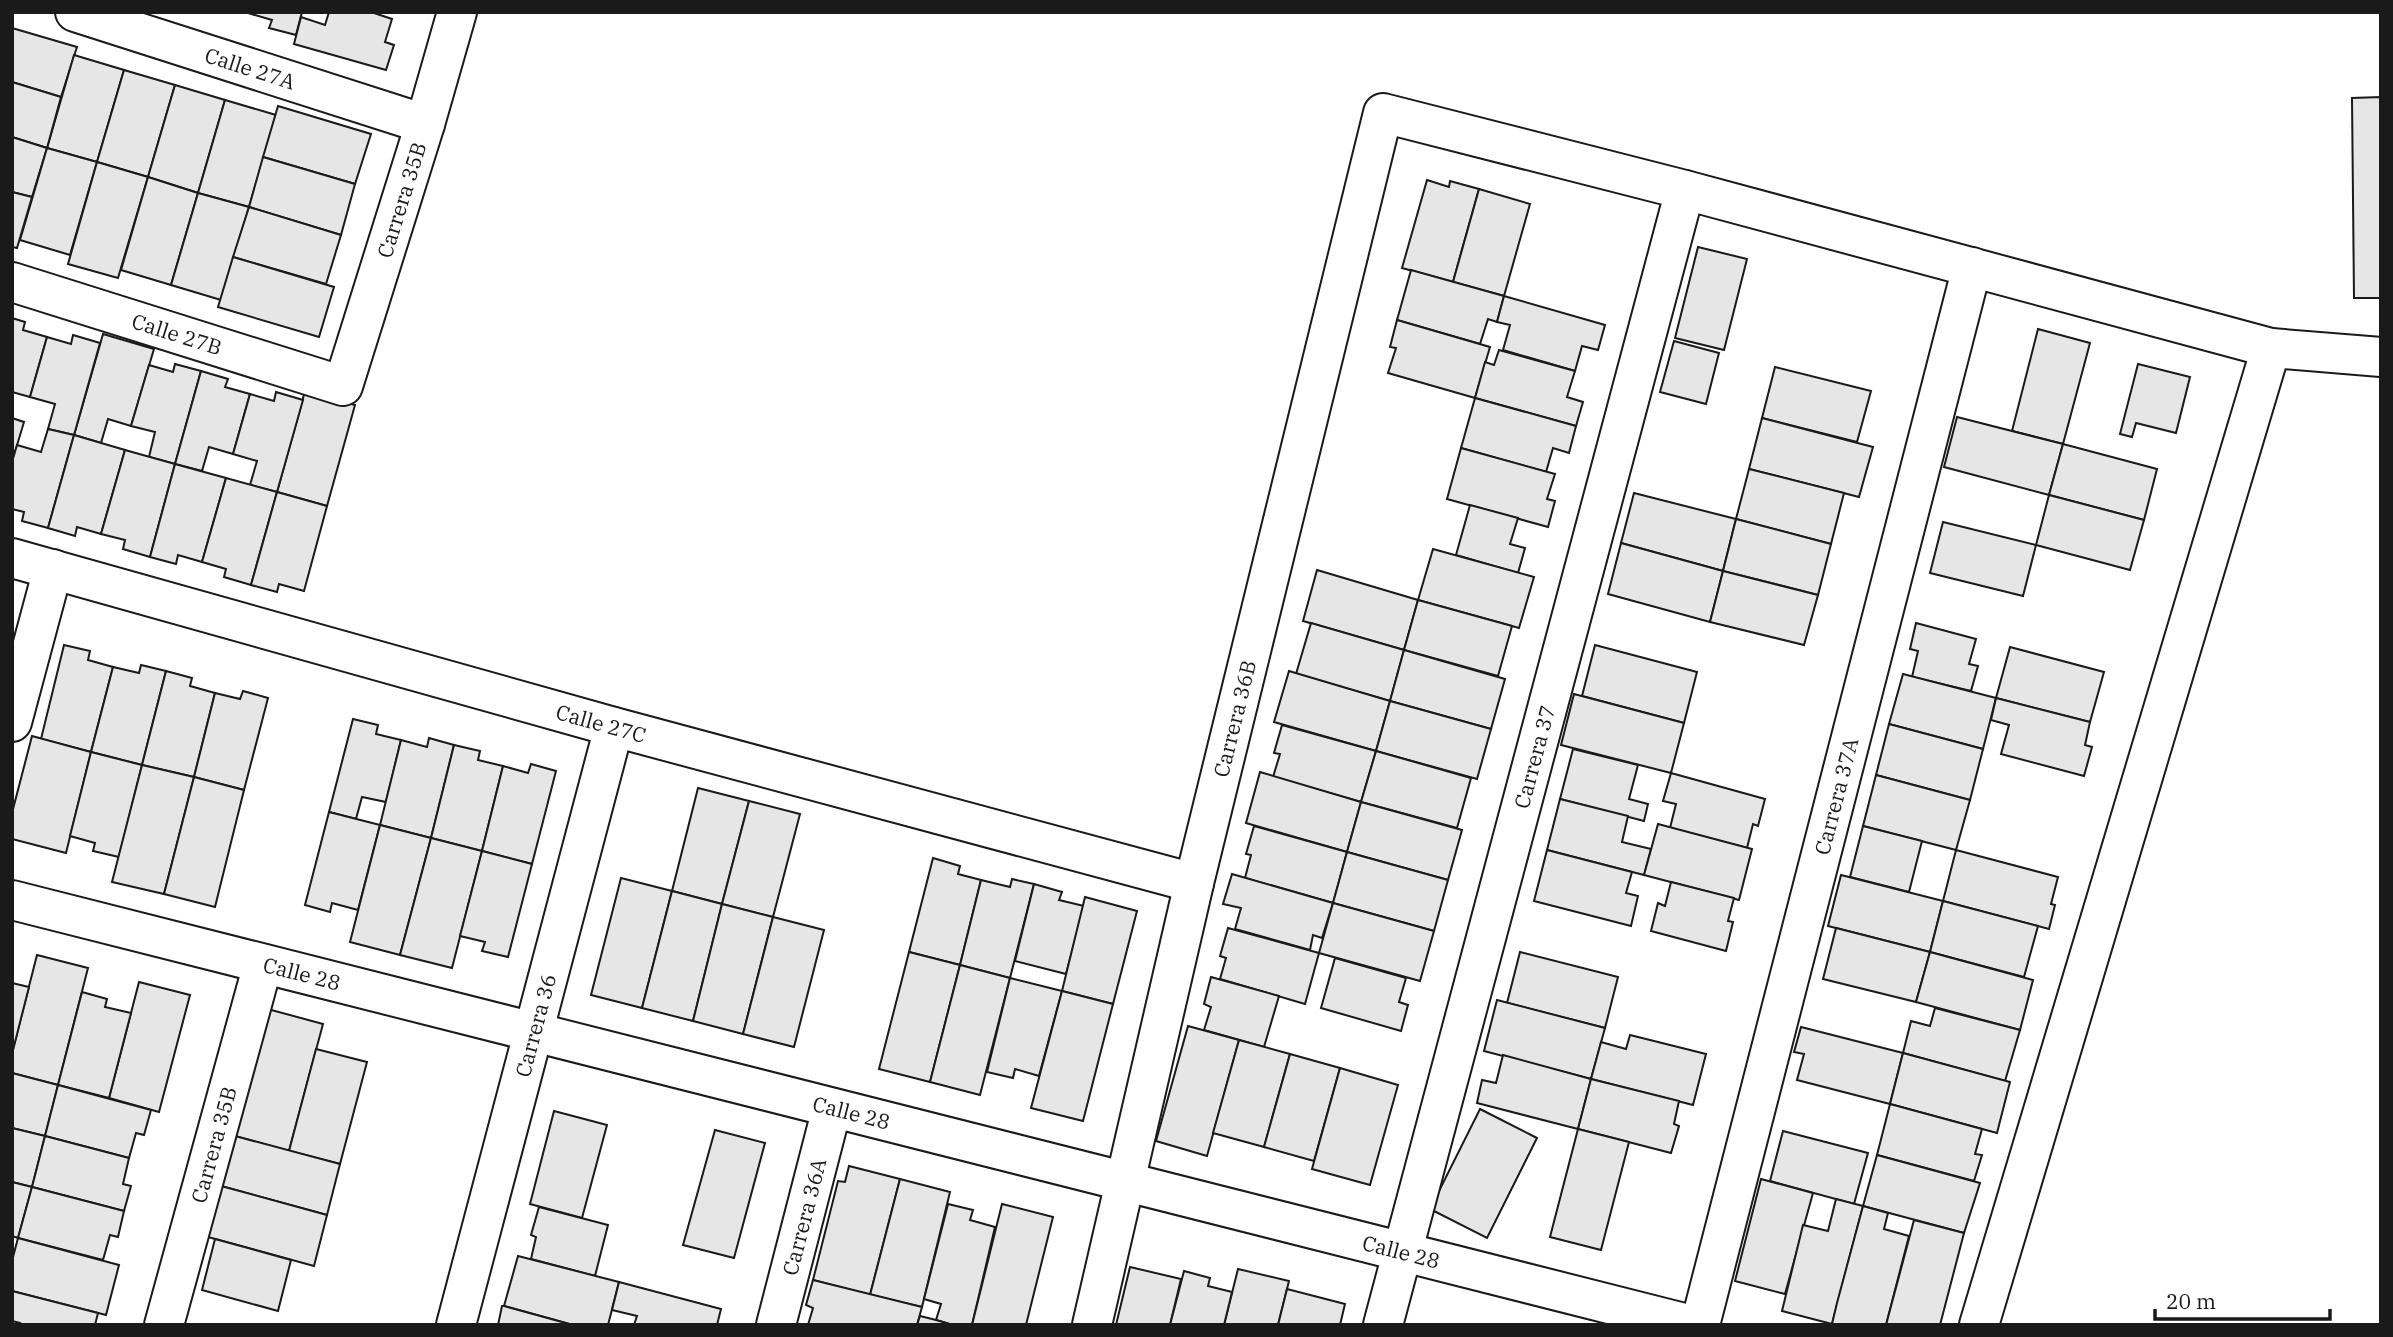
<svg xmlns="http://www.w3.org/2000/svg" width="2393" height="1337" font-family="'IBM Plex Serif',serif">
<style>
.building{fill:#e6e6e6;stroke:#1a1a1a;stroke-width:2}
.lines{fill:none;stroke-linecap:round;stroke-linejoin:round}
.street-casing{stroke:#1a1a1a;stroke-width:42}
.street{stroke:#fff;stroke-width:38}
.labels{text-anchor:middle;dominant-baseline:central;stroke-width:5;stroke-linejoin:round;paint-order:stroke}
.street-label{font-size:21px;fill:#1a1a1a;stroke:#fff}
</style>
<rect width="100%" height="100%" fill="#fff"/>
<g class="building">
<polygon points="302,12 296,35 269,28 272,20 248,13"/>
<polygon points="329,12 371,12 392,19 385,42 394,45 386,70 294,44 301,17 325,25"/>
<polygon points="12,28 77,47 61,97 12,82"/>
<polygon points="74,55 124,70 97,162 47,148"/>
<polygon points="124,70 175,85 148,177 97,162"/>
<polygon points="12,82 61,97 47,148 12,137"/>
<polygon points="175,85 225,100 198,193 148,177"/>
<polygon points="2381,97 2381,298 2354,298 2352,98"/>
<polygon points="225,100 276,115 249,207 198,193"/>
<polygon points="278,106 371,134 355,184 263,157"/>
<polygon points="12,137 47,148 32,197 12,192"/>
<polygon points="47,148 97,162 70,255 20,240"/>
<polygon points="263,157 355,184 341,235 249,207"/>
<polygon points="97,162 148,177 118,278 68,264"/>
<polygon points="148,177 198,193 171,285 121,270"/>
<polygon points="1427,180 1449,187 1450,181 1479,189 1453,282 1402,268"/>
<polygon points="1479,189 1530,204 1504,296 1453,282"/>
<polygon points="12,192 32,197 17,248 12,247"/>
<polygon points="198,193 249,207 221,300 171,285"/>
<polygon points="249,207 341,235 326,284 233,257"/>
<polygon points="1698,247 1747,259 1724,350 1675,338"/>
<polygon points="233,257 334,287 319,337 218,307"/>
<polygon points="1411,270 1504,296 1497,322 1488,319 1480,344 1397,320"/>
<polygon points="1504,296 1605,325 1598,350 1582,346 1575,371 1503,350 1510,325 1497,322"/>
<polygon points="12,318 25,322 23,330 47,337 30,397 12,392"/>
<polygon points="1397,320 1490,347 1475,398 1388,373 1396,348 1390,347"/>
<polygon points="2038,329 2090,343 2063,444 2012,431"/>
<polygon points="103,334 154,349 131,426 108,419 101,443 74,435"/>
<polygon points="73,335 100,343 74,435 48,429 55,404 30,397 47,337 71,344"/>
<polygon points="1674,341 1719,353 1706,404 1660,392"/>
<polygon points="1499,350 1575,371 1567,397 1583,402 1576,426 1475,398 1485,362 1494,365"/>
<polygon points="175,364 201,371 175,464 149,457 155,432 131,426 149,365 173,372"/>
<polygon points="2138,364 2190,377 2176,433 2136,423 2132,437 2120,434"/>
<polygon points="1775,367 1871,391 1857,442 1762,418"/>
<polygon points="201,371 228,379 225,387 250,394 233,454 209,447 202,471 175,464"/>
<polygon points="305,391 355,405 327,506 277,492"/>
<polygon points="276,392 303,400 277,492 250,485 257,461 233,454 250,394 274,401"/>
<polygon points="1475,398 1576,426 1569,453 1553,448 1546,472 1461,448"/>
<polygon points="1957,417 2063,444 2049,495 1944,467"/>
<polygon points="12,418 24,422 12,462"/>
<polygon points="1762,418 1873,447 1859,497 1749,469"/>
<polygon points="48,429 74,435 48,528 22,521 24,512 12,509 12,462 17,445 41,452"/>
<polygon points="74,435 125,450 101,534 77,527 75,536 48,528"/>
<polygon points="2063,444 2157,469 2144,520 2049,495"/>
<polygon points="1461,448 1555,474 1547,499 1555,501 1548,527 1447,499"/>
<polygon points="125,450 175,464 150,557 123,549 125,540 101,534"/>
<polygon points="175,464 226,478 202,562 178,555 176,564 150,557"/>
<polygon points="1749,469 1844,493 1831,544 1736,519"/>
<polygon points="226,478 277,492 251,585 224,577 226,569 202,562"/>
<polygon points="277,492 327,506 304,591 279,584 277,592 251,585"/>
<polygon points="1634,493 1736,519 1723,571 1621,543"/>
<polygon points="2049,495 2144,520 2130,570 2036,545"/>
<polygon points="1470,505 1518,518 1510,544 1525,548 1518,573 1456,555"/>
<polygon points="1736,519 1831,544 1818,595 1723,571"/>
<polygon points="1943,522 2036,545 2023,596 1930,573"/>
<polygon points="1621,543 1723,571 1710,622 1608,594"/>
<polygon points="1433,549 1534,577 1519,628 1418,600"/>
<polygon points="1317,570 1418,600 1404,650 1303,621"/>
<polygon points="1723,571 1818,595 1804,645 1710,622"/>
<polygon points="1418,600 1512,626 1498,676 1404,650"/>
<polygon points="1311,623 1404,650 1390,701 1296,674"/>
<polygon points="1916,623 1976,639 1969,664 1978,666 1971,691 1912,677 1918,651 1910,649"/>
<polygon points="64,645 90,651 88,660 113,667 91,752 41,739"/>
<polygon points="1595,645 1697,672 1684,723 1582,696"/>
<polygon points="2010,647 2104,672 2090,722 1996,698"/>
<polygon points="1404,650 1505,679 1491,729 1390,701"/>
<polygon points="141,665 166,671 142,765 91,752 113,667 139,673"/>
<polygon points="166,671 192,678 190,686 215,693 194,777 142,765"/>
<polygon points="1289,671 1390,701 1376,751 1274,722"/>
<polygon points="1903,674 1996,698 1983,749 1889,724"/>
<polygon points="243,691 268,698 244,790 194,777 215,693 240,699"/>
<polygon points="1574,694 1684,723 1671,773 1561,745"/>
<polygon points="1996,698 2090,722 2085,745 2092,747 2084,776 2001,754 2009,725 1991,720"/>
<polygon points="1390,701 1491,729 1477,779 1376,751"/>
<polygon points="353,719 378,725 376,734 401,740 386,802 362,797 356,819 329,812"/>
<polygon points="1889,724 1983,749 1970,800 1876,775"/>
<polygon points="1282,725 1376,751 1361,802 1273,777 1280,754 1274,753"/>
<polygon points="32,736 91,752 66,853 12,839 12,813"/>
<polygon points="429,738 454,745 431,838 380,825 401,740 427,747"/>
<polygon points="454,745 480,751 478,760 503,766 482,851 431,838"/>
<polygon points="1573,749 1638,765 1629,799 1648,804 1644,821 1560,799"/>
<polygon points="1376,751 1471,778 1457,828 1361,802"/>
<polygon points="91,752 142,765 119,857 93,851 95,843 70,836"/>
<polygon points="531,764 556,771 532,864 482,851 503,766 528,773"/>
<polygon points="142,765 194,777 164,894 112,882"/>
<polygon points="1260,772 1361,802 1347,852 1246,823"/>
<polygon points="1671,773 1765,799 1758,826 1753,824 1747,848 1670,828 1676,804 1663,801"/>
<polygon points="1876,775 1970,800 1956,850 1863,826"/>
<polygon points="194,777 244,790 215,907 164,894"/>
<polygon points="698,788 749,801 722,904 672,891"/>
<polygon points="1560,799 1628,816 1622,842 1651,849 1644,875 1547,850"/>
<polygon points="749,801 800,814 773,917 722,904"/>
<polygon points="1361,802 1462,830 1448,880 1347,852"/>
<polygon points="329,812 380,825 358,910 332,903 330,912 305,905"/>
<polygon points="1658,824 1752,849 1739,900 1644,875"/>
<polygon points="380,825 431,838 400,955 350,942"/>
<polygon points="1254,826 1347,852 1333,903 1245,878 1251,855 1246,854"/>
<polygon points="1863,826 1922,841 1909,892 1850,877"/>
<polygon points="431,838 482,851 452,968 400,955"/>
<polygon points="1547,850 1632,872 1626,893 1638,896 1631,926 1534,901"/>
<polygon points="1956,850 2058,877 2051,904 2055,905 2049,929 1943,901"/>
<polygon points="482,851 532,864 508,957 482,951 485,942 460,936"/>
<polygon points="1347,852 1448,880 1434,931 1333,903"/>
<polygon points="933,858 960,866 958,874 981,880 960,965 909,952"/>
<polygon points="1232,874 1333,903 1322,938 1313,935 1310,950 1235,929 1241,908 1223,904"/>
<polygon points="1841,875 1943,901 1930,952 1828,926"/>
<polygon points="621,878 672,891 642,1008 591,995"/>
<polygon points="1012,879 1034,884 1010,978 960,965 981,880 1010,887"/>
<polygon points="1671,882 1734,898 1728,921 1733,922 1726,951 1651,931 1658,903 1665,906"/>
<polygon points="1034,884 1062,892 1059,900 1084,906 1066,974 1015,961"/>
<polygon points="672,891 722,904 693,1021 642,1008"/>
<polygon points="1085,897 1137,911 1113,1004 1062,991"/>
<polygon points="1943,901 2038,926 2024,977 1930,952"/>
<polygon points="1333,903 1434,931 1420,981 1319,953"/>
<polygon points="722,904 773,917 743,1034 693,1021"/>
<polygon points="773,917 824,930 794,1047 743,1034"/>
<polygon points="1228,928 1319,953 1305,1004 1220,979 1226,958 1220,956"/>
<polygon points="1836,928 1930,952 1916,1002 1823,979"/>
<polygon points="909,952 960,965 930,1082 879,1069"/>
<polygon points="1520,952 1618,977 1605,1028 1507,1003"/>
<polygon points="1930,952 2033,980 2020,1030 1916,1002"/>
<polygon points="37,955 88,968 58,1085 12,1073 12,1053"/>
<polygon points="1335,958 1406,978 1399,1002 1408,1005 1401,1031 1321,1008"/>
<polygon points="960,965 1010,978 980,1095 930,1082"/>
<polygon points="1211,977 1279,996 1264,1047 1204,1030 1211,1007 1204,1004"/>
<polygon points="1010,978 1062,991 1039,1076 1015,1069 1013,1078 987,1072"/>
<polygon points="139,982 190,995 159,1112 109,1098"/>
<polygon points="12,983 29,987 13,1050 12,1050"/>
<polygon points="1062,991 1113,1004 1083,1121 1031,1108"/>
<polygon points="82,992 107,999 105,1007 131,1013 109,1098 58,1085"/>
<polygon points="1497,1000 1605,1028 1591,1079 1484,1051"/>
<polygon points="264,1008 323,1024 289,1151 231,1135"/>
<polygon points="1935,1008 2020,1030 2005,1081 1903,1053 1911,1021 1930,1026"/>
<polygon points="1188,1026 1239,1040 1207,1156 1156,1141"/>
<polygon points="1801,1027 1903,1053 1890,1104 1797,1080 1804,1054 1794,1052"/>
<polygon points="1630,1035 1706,1054 1693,1105 1591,1079 1601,1042 1626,1049"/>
<polygon points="1239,1040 1290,1054 1264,1147 1213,1133"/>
<polygon points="316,1049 367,1062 340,1164 289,1151"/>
<polygon points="1903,1053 2010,1082 1997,1133 1890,1104"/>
<polygon points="1290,1054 1340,1068 1314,1161 1264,1147"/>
<polygon points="1503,1055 1591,1079 1578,1129 1477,1103 1482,1080 1496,1083"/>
<polygon points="1340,1068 1398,1085 1370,1185 1312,1169"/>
<polygon points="12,1073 58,1085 45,1136 12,1128"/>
<polygon points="1591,1079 1679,1101 1674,1124 1679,1126 1671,1153 1578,1129"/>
<polygon points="58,1085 151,1110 144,1135 136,1133 129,1158 45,1136"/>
<polygon points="1890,1104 1982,1129 1975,1154 1982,1155 1974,1181 1877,1155"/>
<polygon points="1480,1109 1537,1138 1487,1238 1430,1209"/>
<polygon points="554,1111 607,1125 582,1218 530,1204"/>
<polygon points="12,1128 45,1136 32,1187 12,1182"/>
<polygon points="1578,1129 1629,1142 1601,1250 1550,1237"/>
<polygon points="715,1130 765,1143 734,1258 683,1245"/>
<polygon points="1783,1131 1868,1153 1854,1204 1770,1181"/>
<polygon points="45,1136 129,1158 123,1184 131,1186 124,1211 32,1187"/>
<polygon points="235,1136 340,1164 327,1215 221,1186"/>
<polygon points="1877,1155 1980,1183 1964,1233 1863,1206"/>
<polygon points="849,1166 900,1179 870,1295 813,1280 838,1181 845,1182"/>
<polygon points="900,1179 950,1192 922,1307 870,1295"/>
<polygon points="1761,1179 1813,1193 1785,1294 1735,1281"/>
<polygon points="12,1182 32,1187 18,1238 12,1236"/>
<polygon points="221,1186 327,1215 314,1266 208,1237"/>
<polygon points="32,1187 124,1211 118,1237 110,1235 103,1260 18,1238"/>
<polygon points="1836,1199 1863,1206 1832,1324 1782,1311 1803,1225 1828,1231"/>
<polygon points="948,1204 973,1210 970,1220 995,1227 972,1325 953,1325 936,1320 941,1304 924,1299"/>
<polygon points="1002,1204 1053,1217 1026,1325 972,1325"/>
<polygon points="1863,1206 1888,1213 1884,1229 1909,1236 1886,1325 1834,1325 1832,1324 1837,1303"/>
<polygon points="539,1207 608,1225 595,1276 531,1259 536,1237 531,1235"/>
<polygon points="1914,1220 1964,1233 1940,1325 1886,1325"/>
<polygon points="18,1238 119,1265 106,1315 12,1291 12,1261"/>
<polygon points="215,1239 291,1260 278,1311 202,1290"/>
<polygon points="518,1256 619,1282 608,1325 573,1325 504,1306"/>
<polygon points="1130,1267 1181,1279 1170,1325 1116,1325"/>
<polygon points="1238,1269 1289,1281 1278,1325 1224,1325"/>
<polygon points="1184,1271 1210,1278 1208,1286 1232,1292 1224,1325 1170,1325"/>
<polygon points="813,1280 922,1307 917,1325 808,1325 813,1308 806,1305"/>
<polygon points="619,1282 721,1309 717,1325 634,1325 637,1316 612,1310"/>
<polygon points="1287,1289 1345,1304 1340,1325 1278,1325"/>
<polygon points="12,1291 98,1313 95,1325 19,1325 20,1323 12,1321"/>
<polygon points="502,1306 504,1306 573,1325 498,1325"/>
<polygon points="920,1316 936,1320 953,1325 917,1325"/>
</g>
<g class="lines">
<g class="street-casing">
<g id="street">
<path id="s1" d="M 75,12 L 425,124"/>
<path id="s2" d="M 12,282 L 343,386 L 425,124 L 457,12"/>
<path id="s3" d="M 12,558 L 614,727 L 1194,883"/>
<polyline points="12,722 53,569"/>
<path id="s4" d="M 12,900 L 1692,1325"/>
<path id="s5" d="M 164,1325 L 263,964"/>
<path id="s6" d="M 456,1325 L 614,727"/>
<path id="s7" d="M 776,1325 L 832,1108"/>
<path id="s8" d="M 1092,1325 L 1194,883 L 1383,113 L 1685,190 L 2271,348 L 2381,357"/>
<path id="s9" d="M 1383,1325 L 1685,190"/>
<path id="s10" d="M 1700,1325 L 1972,267"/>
<polyline points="1979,1325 2271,348"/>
</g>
</g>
<use href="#street" class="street"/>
</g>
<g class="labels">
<g class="street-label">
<text stroke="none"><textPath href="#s1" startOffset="184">Calle 27A</textPath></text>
<text stroke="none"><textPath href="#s2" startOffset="542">Carrera 35B</textPath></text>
<text stroke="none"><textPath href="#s2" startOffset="173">Calle 27B</textPath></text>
<text stroke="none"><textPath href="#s8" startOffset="623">Carrera 36B</textPath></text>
<text stroke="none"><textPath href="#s3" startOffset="612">Calle 27C</textPath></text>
<text stroke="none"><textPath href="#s9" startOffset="588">Carrera 37</textPath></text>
<text stroke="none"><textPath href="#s10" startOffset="546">Carrera 37A</textPath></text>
<text stroke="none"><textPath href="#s4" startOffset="299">Calle 28</textPath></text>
<text stroke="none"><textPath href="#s6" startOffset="310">Carrera 36</textPath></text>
<text stroke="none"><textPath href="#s4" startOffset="866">Calle 28</textPath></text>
<text stroke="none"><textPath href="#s5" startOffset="187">Carrera 35B</textPath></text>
<text stroke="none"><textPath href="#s7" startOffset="112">Carrera 36A</textPath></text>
<text stroke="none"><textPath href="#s4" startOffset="1433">Calle 28</textPath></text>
</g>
</g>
<rect width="2393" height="1337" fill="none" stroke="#1a1a1a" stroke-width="28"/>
<path d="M2155 1309v10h175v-10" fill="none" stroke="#1a1a1a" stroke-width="3.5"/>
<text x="2166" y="1309" font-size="21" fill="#1a1a1a" stroke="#ffffff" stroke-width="5" paint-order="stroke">20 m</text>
</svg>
